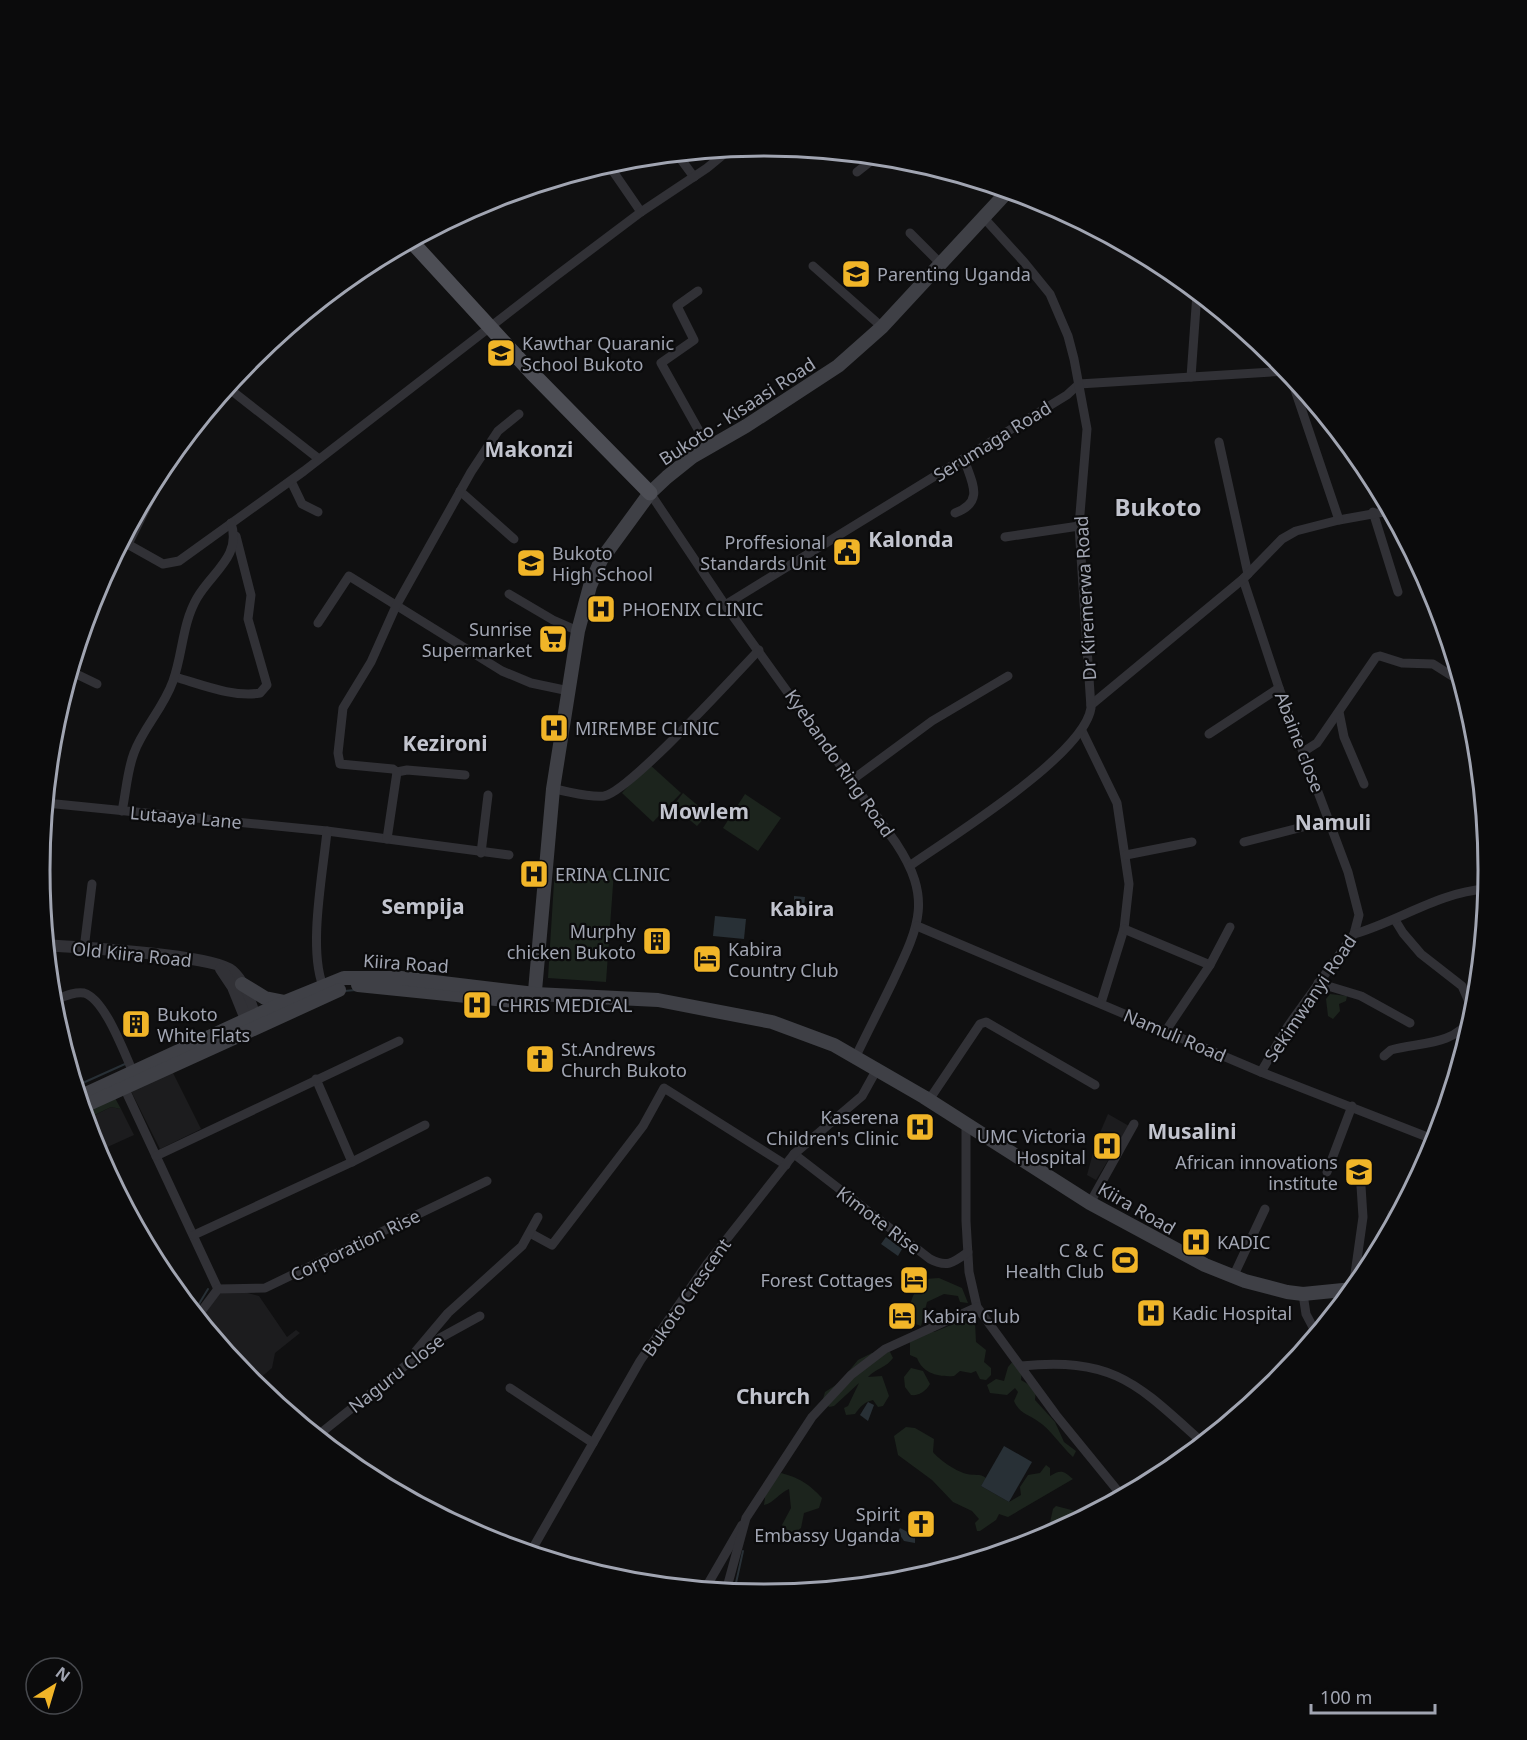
<svg xmlns="http://www.w3.org/2000/svg" width="1527" height="1740" font-family="'Noto Sans',sans-serif">
<style>
.built{fill:#1c1c1e}
.green{fill:#1c241d}
.water{fill:#283036}
.lines{fill:none;stroke-linecap:round;stroke-linejoin:round}
.stream{stroke:#283036;stroke-width:2}
.minor{stroke:#313136;stroke-width:9}
.tertiary{stroke:#313136;stroke-width:12}
.secondary{stroke:#3f4046;stroke-width:14}
.primary{stroke:#4d4e55;stroke-width:15}
.labels{text-anchor:middle;dominant-baseline:central;stroke-width:4.5;stroke-linejoin:round;paint-order:stroke}
.poi-label{font-size:18px;fill:#a1a5b2;stroke:#0b0b0c;text-anchor:start}
.street-label{font-size:18px;fill:#a1a5b2;stroke:#0b0b0c}
.neighbourhood-label{font-size:20px;font-weight:bold;fill:#c2c4ce;stroke:#0b0b0c}
.quarter-label{font-size:21px;font-weight:bold;fill:#c2c4ce;stroke:#0b0b0c}
.district-label{font-size:24px;font-weight:bold;fill:#c2c4ce;stroke:#0b0b0c}
.rim{fill:none;stroke:#a1a5b2;stroke-width:3}
</style>
<rect width="100%" height="100%" fill="#101011"/>
<g class="built">
<polygon points="169,1065 201,1129 160,1149 128,1085"/>
<polygon points="111,1107 121,1109 134,1135 103,1149 89,1118"/>
<polygon points="1108,1114 1129,1126 1096,1180 1087,1175 1096,1142"/>
<polygon points="1388,1210 1398,1213 1382,1243"/>
<polygon points="222,1291 240,1291 259,1296 287,1337 296,1330 300,1333 275,1353 272,1368 253,1384 201,1321 216,1296"/>
</g>
<g class="green">
<polygon points="649,764 681,793 653,822 622,793"/>
<polygon points="683,793 708,814 697,826 673,806"/>
<polygon points="745,794 781,818 758,851 723,828"/>
<polygon points="555,866 614,871 606,982 548,978"/>
<polygon points="47,956 52,957 57,973 51,991"/>
<polygon points="1330,994 1347,996 1346,1001 1339,1004 1340,1011 1333,1019 1328,1016 1326,999"/>
<polygon points="115,1098 121,1109 111,1107 86,1119 81,1105"/>
<path d="M 939,1278 L 962,1288 L 968,1303 L 960,1302 L 958,1296 L 944,1294 L 927,1302 L 921,1326 L 913,1323 C 906,1304 913,1293 925,1279 Z"/>
<path d="M 971,1317 L 975,1322 L 976,1342 L 986,1350 L 984,1362 L 991,1368 L 991,1375 L 986,1380 L 980,1379 L 976,1371 L 971,1373 L 960,1371 L 954,1376 C 939,1377 923,1374 917,1358 L 910,1355 L 910,1342 L 920,1331 L 934,1332 Z"/>
<path d="M 890,1352 L 893,1358 C 886,1368 876,1368 868,1377 L 882,1376 L 889,1396 L 883,1406 L 878,1407 L 873,1400 C 864,1402 860,1407 855,1414 L 846,1415 L 844,1408 L 848,1406 L 859,1383 L 834,1406 L 829,1407 L 823,1399 L 825,1392 L 839,1383 L 858,1360 L 872,1353 Z"/>
<path d="M 1014,1360 L 1022,1371 L 1021,1380 L 1036,1389 L 1035,1400 L 1055,1422 L 1064,1442 L 1076,1451 L 1073,1457 C 1061,1446 1051,1430 1039,1422 C 1028,1414 1020,1414 1014,1401 L 1018,1392 L 1015,1388 L 1007,1395 L 990,1393 L 987,1385 L 996,1379 L 1004,1381 L 1008,1367 Z"/>
<path d="M 911,1368 L 923,1371 L 930,1384 C 926,1391 919,1396 911,1395 L 905,1387 L 904,1377 Z"/>
<path d="M 906,1427 L 915,1428 L 934,1439 L 933,1452 C 938,1459 957,1472 967,1474 C 974,1476 980,1473 986,1478 L 981,1486 L 1009,1502 L 1021,1495 L 1020,1487 L 1028,1475 L 1040,1473 L 1046,1465 L 1050,1468 L 1050,1476 C 1061,1469 1064,1471 1073,1479 L 1008,1517 L 999,1514 L 996,1520 L 980,1531 L 977,1531 L 975,1523 L 979,1519 L 972,1511 L 953,1502 L 932,1480 L 898,1455 L 894,1436 Z"/>
<path d="M 781,1473 C 800,1478 809,1484 822,1498 L 819,1508 L 804,1513 L 801,1528 L 796,1532 L 786,1532 L 782,1525 L 791,1508 L 789,1489 C 779,1493 774,1503 764,1505 L 766,1490 Z"/>
<polygon points="1056,1506 1087,1514 1047,1536 1053,1509"/>
</g>
<g class="water">
<polygon points="794,896 805,897 803,915 785,914 785,906 794,906"/>
<polygon points="715,916 746,919 744,939 713,936"/>
<polygon points="886,1237 902,1249 898,1256 881,1244"/>
<polygon points="868,1402 874,1405 868,1421 860,1415"/>
<polygon points="1004,1446 1032,1462 1009,1502 981,1486"/>
<polygon points="900,1528 915,1536 915,1543 904,1541 898,1532"/>
</g>
<g class="lines">
<g class="stream">
<polyline points="344,991 356,990"/>
<polyline points="76,1086 125,1064"/>
<polyline points="194,1312 208,1289"/>
<polyline points="734,1592 743,1551"/>
</g>
<g class="minor">
<polyline points="677,154 694,177"/>
<polyline points="608,164 641,212"/>
<polyline points="857,172 876,157"/>
<polyline points="910,233 941,264"/>
<polyline points="813,266 882,327"/>
<polyline points="698,291 677,306 694,340 661,363 708,447"/>
<polyline points="1191,377 1197,293"/>
<polyline points="227,387 319,459"/>
<polyline points="1219,442 1248,574"/>
<polyline points="291,481 302,504 318,512"/>
<polyline points="460,491 514,539"/>
<path d="M 650,493 L 725,605 L 896,843 C 933,899 919,926 893,981 C 881,1006 868,1031 856,1056"/>
<polyline points="1373,512 1398,592"/>
<path d="M 955,513 C 985,502 972,483 964,459"/>
<polyline points="1339,520 1389,511"/>
<polyline points="1005,537 1079,526"/>
<polyline points="122,541 163,564 179,561 304,471 556,276 641,212 707,168 730,149"/>
<polyline points="128,544 153,494"/>
<polyline points="1243,579 1279,688 1348,872 1359,915 1354,934 1288,1026 1261,1072"/>
<polyline points="509,594 553,620 578,631"/>
<polyline points="725,605 1067,395 1079,384 1287,371"/>
<polyline points="318,623 349,576 502,671 531,683 569,691"/>
<polyline points="70,671 97,684"/>
<path d="M 175,677 C 200,684 234,698 260,693 L 267,685 L 248,619 L 251,595 L 236,536"/>
<polyline points="1091,705 1243,579 1282,539 1296,531 1339,520 1290,375"/>
<polyline points="1339,712 1344,737 1364,784"/>
<polyline points="1082,731 1117,803 1129,884 1124,929 1101,1003"/>
<polyline points="1209,734 1279,688"/>
<polyline points="1302,748 1303,752 1317,743 1376,657 1380,656 1402,663 1433,664 1452,676"/>
<polyline points="397,772 407,770 465,775"/>
<polyline points="852,780 932,721 1008,676"/>
<path d="M 553,789 C 568,791 589,798 604,796 C 629,792 735,675 759,650"/>
<polyline points="46,803 327,831 509,855"/>
<path d="M 122,811 C 126,793 127,771 134,753 C 143,728 163,709 173,681 C 183,653 182,624 197,598 C 212,572 242,556 231,523"/>
<polyline points="387,839 397,772 393,769 340,764 338,753 343,708 371,662 396,606 471,472 498,431 519,414"/>
<polyline points="1244,842 1330,820"/>
<polyline points="481,853 488,795"/>
<polyline points="1126,855 1192,842"/>
<path d="M 911,865 C 951,837 1084,755 1091,708 L 1079,526 L 1087,429 L 1074,359 L 1068,336 L 1050,294 L 1024,262 L 984,218"/>
<polyline points="1395,920 1403,933 1421,954 1462,986 1474,1013"/>
<polyline points="917,926 1261,1072 1435,1140"/>
<polyline points="1124,929 1210,965"/>
<path d="M 1354,934 C 1399,921 1439,892 1486,889"/>
<polyline points="84,949 92,884"/>
<polyline points="1318,983 1361,996 1410,1023"/>
<path d="M 323,986 C 308,948 323,873 327,831"/>
<path d="M 52,1001 C 61,998 74,991 84,993 C 105,999 124,1053 133,1072"/>
<polyline points="1165,1032 1210,965 1230,927"/>
<path d="M 1384,1056 L 1391,1050 C 1420,1042 1453,1046 1472,1018"/>
<polyline points="316,1079 352,1162"/>
<polyline points="122,1083 218,1289"/>
<polyline points="929,1100 980,1024 986,1022 1095,1085"/>
<polyline points="966,1125 966,1221 969,1272 977,1307 1056,1415 1122,1496"/>
<path d="M 794,1154 L 930,1259 C 947,1268 953,1263 968,1252"/>
<polyline points="156,1156 399,1041"/>
<polyline points="1327,1172 1352,1106"/>
<polyline points="1090,1203 1134,1124"/>
<polyline points="530,1233 552,1245 643,1126 664,1088 786,1165"/>
<polyline points="194,1235 352,1162 425,1125"/>
<polyline points="1233,1277 1265,1209"/>
<polyline points="1353,1288 1363,1217 1361,1186"/>
<polyline points="1303,1294 1306,1314 1316,1333"/>
<polyline points="197,1317 218,1289 265,1288 487,1181"/>
<polyline points="416,1351 448,1313 522,1246 538,1217"/>
<path d="M 1021,1366 C 1115,1357 1137,1384 1202,1442"/>
<polyline points="510,1388 593,1443"/>
<polyline points="317,1436 440,1338 480,1316"/>
<polyline points="530,1553 640,1361 707,1264 794,1154 862,1096 877,1069"/>
<polyline points="705,1589 742,1525"/>
<polyline points="726,1591 746,1518 812,1417 851,1375 885,1349 977,1307"/>
</g>
<g class="tertiary">
<path d="M 46,945 C 80,948 212,954 232,971 C 246,983 251,1007 258,1024"/>
<polyline points="221,969 233,987 250,1029"/>
</g>
<g class="secondary">
<polyline points="242,984 265,998 285,1002"/>
<polyline points="358,985 515,1001"/>
<polyline points="534,1002 553,789 578,631 590,586 601,560 650,493 667,477 692,457 746,426 838,366 882,327 1008,191"/>
<polyline points="79,1097 285,1002 344,978 401,978 535,994 658,1000 772,1022 834,1045 924,1097 1090,1203 1205,1265 1245,1281 1287,1292 1303,1294 1353,1289"/>
<polyline points="82,1107 339,990"/>
</g>
<polyline class="primary" points="411,241 532,373 650,493"/>
</g>
<defs>
<g id="school-square" transform="scale(1.5)"><rect x="-9" y="-9" width="18" height="18" rx="4" fill="#f1b528" stroke="#0b0b0c"/><path d="M0-5L7-2L0 1L-7-2ZM-4 1L0 2.5L4 1V4Q0 6-4 4Z" fill="#111"/></g>
<g id="civic-square" transform="scale(1.5)"><rect x="-9" y="-9" width="18" height="18" rx="4" fill="#f1b528" stroke="#0b0b0c"/><path d="M-.6-6.5H3V-4.5H.6V-3L4-1V1h2V6H-6V1h2V-1L-.6-3ZM-1.2 2.5V6h2.4V2.5Z" fill="#111"/></g>
<g id="hospital-square" transform="scale(1.5)"><rect x="-9" y="-9" width="18" height="18" rx="4" fill="#f1b528" stroke="#0b0b0c"/><path d="M-5-5h3v3.5h4V-5h3V5h-3V1.5h-4V5h-3Z" fill="#111"/></g>
<g id="supermarket-square" transform="scale(1.5)"><rect x="-9" y="-9" width="18" height="18" rx="4" fill="#f1b528" stroke="#0b0b0c"/><path d="M-6-5.5h2.5l.6 2H6L4.5 2H-2.5L-4.4-4H-6ZM-1.5 3.2a1.3 1.3 0 1 0 .1 0ZM3 3.2a1.3 1.3 0 1 0 .1 0Z" fill="#111"/></g>
<g id="building-square" transform="scale(1.5)"><rect x="-9" y="-9" width="18" height="18" rx="4" fill="#f1b528" stroke="#0b0b0c"/><path d="M-4-6H4V6H1V3H-1V6H-4ZM-2.5-4.3h1.7v1.8h-1.7ZM.8-4.3h1.7v1.8H.8ZM-2.5-1h1.7V.8h-1.7ZM.8-1h1.7V.8H.8Z" fill="#111"/></g>
<g id="hotel-square" transform="scale(1.5)"><rect x="-9" y="-9" width="18" height="18" rx="4" fill="#f1b528" stroke="#0b0b0c"/><path d="M-6-4.5h1.5V1H6V5H4.5V3h-9V5H-6ZM-4 0a1.8 1.8 0 1 1 3.6 0ZM.5 0V-2.5h3Q6-2.5 6 0Z" fill="#111"/></g>
<g id="church-square" transform="scale(1.5)"><rect x="-9" y="-9" width="18" height="18" rx="4" fill="#f1b528" stroke="#0b0b0c"/><path d="M-1.2-6h2.4v3.5h3.3v2.4h-3.3V6h-2.4V-.1h-3.3v-2.4h3.3Z" fill="#111"/></g>
<g id="stadium-square" transform="scale(1.5)"><rect x="-9" y="-9" width="18" height="18" rx="4" fill="#f1b528" stroke="#0b0b0c"/><path d="M0-5a6.5 5 0 1 0 0 10a6.5 5 0 1 0 0-10ZM-3.5-1.8h7v3.6h-7Z" fill="#111"/></g>
</defs>
<g fill-rule="evenodd">
<use href="#school-square" x="856" y="274"/>
<use href="#school-square" x="501" y="353"/>
<use href="#civic-square" x="847" y="552"/>
<use href="#school-square" x="531" y="563"/>
<use href="#hospital-square" x="601" y="609"/>
<use href="#supermarket-square" x="553" y="639"/>
<use href="#hospital-square" x="554" y="728"/>
<use href="#hospital-square" x="534" y="874"/>
<use href="#building-square" x="657" y="941"/>
<use href="#hotel-square" x="707" y="959"/>
<use href="#hospital-square" x="477" y="1005"/>
<use href="#building-square" x="136" y="1024"/>
<use href="#church-square" x="540" y="1059"/>
<use href="#hospital-square" x="920" y="1127"/>
<use href="#hospital-square" x="1107" y="1146"/>
<use href="#school-square" x="1359" y="1172"/>
<use href="#hospital-square" x="1196" y="1242"/>
<use href="#stadium-square" x="1125" y="1260"/>
<use href="#hotel-square" x="914" y="1280"/>
<use href="#hospital-square" x="1151" y="1313"/>
<use href="#hotel-square" x="902" y="1316"/>
<use href="#church-square" x="921" y="1524"/>
</g>
<g class="labels">
<g class="poi-label">
<text x="877" y="274">Parenting Uganda</text>
<text x="522" y="343">Kawthar Quaranic<tspan x="522" dy="21">School Bukoto</tspan></text>
<text x="826" y="542" text-anchor="end">Proffesional<tspan x="826" dy="21">Standards Unit</tspan></text>
<text x="552" y="553">Bukoto<tspan x="552" dy="21">High School</tspan></text>
<text x="622" y="609">PHOENIX CLINIC</text>
<text x="532" y="629" text-anchor="end">Sunrise<tspan x="532" dy="21">Supermarket</tspan></text>
<text x="575" y="728">MIREMBE CLINIC</text>
<text x="555" y="874">ERINA CLINIC</text>
<text x="636" y="931" text-anchor="end">Murphy<tspan x="636" dy="21">chicken Bukoto</tspan></text>
<text x="728" y="949">Kabira<tspan x="728" dy="21">Country Club</tspan></text>
<text x="498" y="1005">CHRIS MEDICAL</text>
<text x="157" y="1014">Bukoto<tspan x="157" dy="21">White Flats</tspan></text>
<text x="561" y="1049">St.Andrews<tspan x="561" dy="21">Church Bukoto</tspan></text>
<text x="899" y="1117" text-anchor="end">Kaserena<tspan x="899" dy="21">Children's Clinic</tspan></text>
<text x="1086" y="1136" text-anchor="end">UMC Victoria<tspan x="1086" dy="21">Hospital</tspan></text>
<text x="1338" y="1162" text-anchor="end">African innovations<tspan x="1338" dy="21">institute</tspan></text>
<text x="1217" y="1242">KADIC</text>
<text x="1104" y="1250" text-anchor="end">C &amp; C<tspan x="1104" dy="21">Health Club</tspan></text>
<text x="893" y="1280" text-anchor="end">Forest Cottages</text>
<text x="1172" y="1313">Kadic Hospital</text>
<text x="923" y="1316">Kabira Club</text>
<text x="900" y="1514" text-anchor="end">Spirit<tspan x="900" dy="21">Embassy Uganda</tspan></text>
</g>
<g class="street-label">
<text transform="translate(737 411) rotate(-33)">Bukoto - Kisaasi Road</text>
<text transform="translate(992 441) rotate(-32)">Serumaga Road</text>
<text transform="translate(1085 598) rotate(-93)">Dr Kiremerwa Road</text>
<text transform="translate(1300 742) rotate(69)">Abaine close</text>
<text transform="translate(840 763) rotate(55)">Kyebando Ring Road</text>
<text transform="translate(186 817) rotate(5)">Lutaaya Lane</text>
<text transform="translate(132 954) rotate(6)">Old Kiira Road</text>
<text transform="translate(406 963) rotate(4)">Kiira Road</text>
<text transform="translate(1310 998) rotate(-56)">Sekimwanyi Road</text>
<text transform="translate(1175 1035) rotate(23)">Namuli Road</text>
<text transform="translate(1137 1208) rotate(30)">Kiira Road</text>
<text transform="translate(879 1220) rotate(37)">Kimote Rise</text>
<text transform="translate(355 1245) rotate(-26)">Corporation Rise</text>
<text transform="translate(686 1297) rotate(-55)">Bukoto Crescent</text>
<text transform="translate(396 1373) rotate(-38)">Naguru Close</text>
</g>
<g class="neighbourhood-label">
<text x="802" y="908">Kabira</text>
</g>
<g class="quarter-label">
<text x="529" y="449">Makonzi</text>
<text x="911" y="539">Kalonda</text>
<text x="445" y="743">Kezironi</text>
<text x="704" y="811">Mowlem</text>
<text x="1333" y="822">Namuli</text>
<text x="423" y="906">Sempija</text>
<text x="1192" y="1131">Musalini</text>
<text x="773" y="1396">Church</text>
</g>
<g class="district-label">
<text x="1158" y="506">Bukoto</text>
</g>
</g>
<path d="M0 0H1527V1740H0ZM50 870a714 714 0 1 1 1428 0a714 714 0 1 1-1428 0Z" fill="#0b0b0c" fill-rule="evenodd"/>
<path class="rim" d="M50 870a714 714 0 1 1 1428 0a714 714 0 1 1-1428 0Z"/>
<g transform="translate(54 1686) rotate(37)"><circle r="28" fill="#0b0b0c" stroke="#47494e" stroke-width="1.5"/>
<path d="M0-4.5L10 22L0 15L-10 22Z" fill="#f1b528"/>
<text y="-9" font-size="16" font-weight="bold" text-anchor="middle" fill="#a1a5b2">N</text>
</g>
<path d="M1311 1704v9h124v-9" fill="none" stroke="#a1a5b2" stroke-width="3"/>
<text x="1320" y="1704" font-size="18" fill="#a1a5b2" stroke="#0b0b0c" stroke-width="4.5" paint-order="stroke">100 m</text>
</svg>
